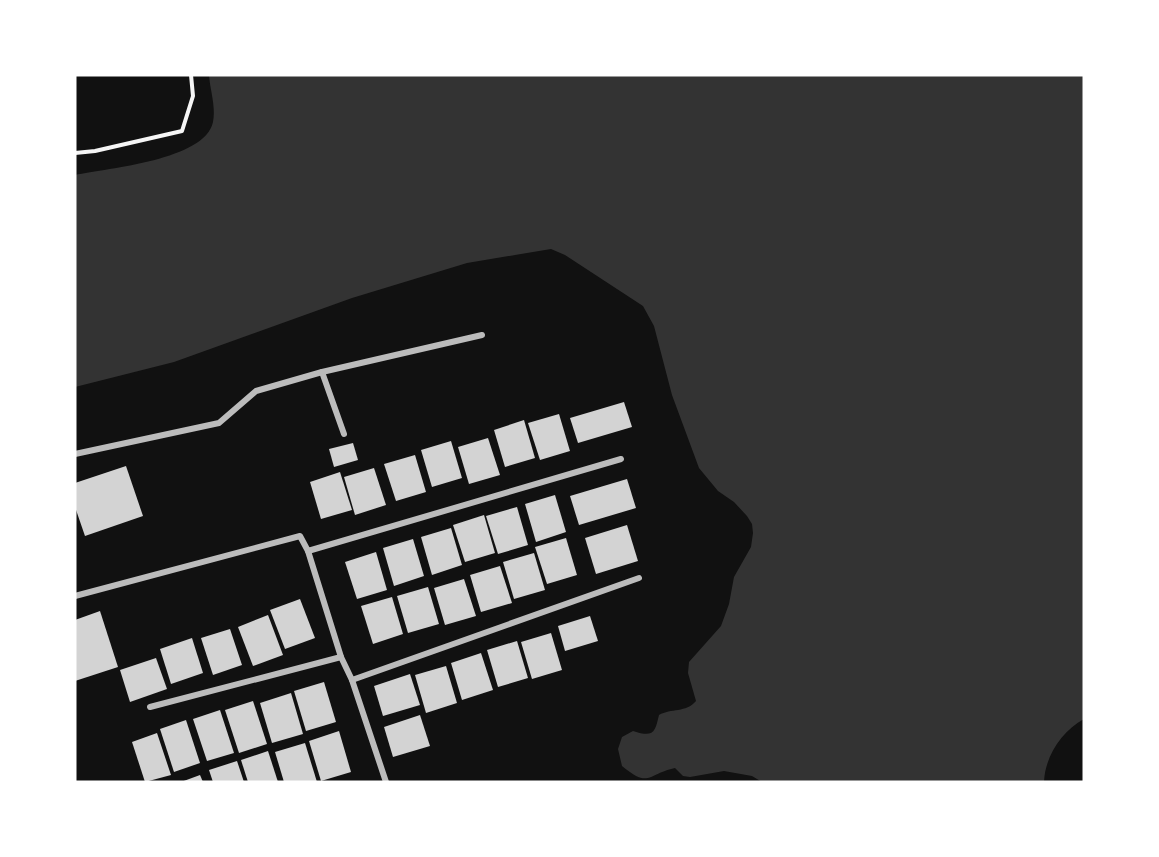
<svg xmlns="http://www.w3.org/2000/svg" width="1159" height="857" font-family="'Alegreya Sans',sans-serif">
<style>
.water{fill:#333}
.building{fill:#d3d3d3}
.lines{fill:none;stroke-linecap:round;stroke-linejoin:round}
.path{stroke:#f5f5f5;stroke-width:4}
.minor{stroke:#bcbcbc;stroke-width:6}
</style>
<rect width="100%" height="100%" fill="#111"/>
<path class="water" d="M 209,75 L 1084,75 L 1084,719 C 1062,731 1045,756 1044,782 L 762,782 L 752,776 L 724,771 L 690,777 L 683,776 L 675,768 C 647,774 650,789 622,766 L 618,749 L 622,737 L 633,731 C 654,738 655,732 659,715 C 671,708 686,713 696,701 L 688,673 L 689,662 L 721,626 L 729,604 L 734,577 L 751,547 L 753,533 L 752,524 L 747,516 L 734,502 L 718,491 L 699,468 L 672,395 L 654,326 L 643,306 L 565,255 L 551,249 L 467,263 L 352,298 L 174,362 L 75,387 L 75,175 C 109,168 205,160 213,122 C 216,106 210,90 209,75 Z"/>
<g class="building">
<polygon points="624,402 632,427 578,443 570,418"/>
<polygon points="559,414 570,451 540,460 528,423"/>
<polygon points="524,420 535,458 505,467 494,430"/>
<polygon points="488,438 500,475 469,484 458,447"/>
<polygon points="451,441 462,478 432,487 421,450"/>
<polygon points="353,443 358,460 334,467 329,449"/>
<polygon points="415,455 426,492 396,501 384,464"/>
<polygon points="126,466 143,516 85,536 75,507 75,483"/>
<polygon points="374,468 386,505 355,515 344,477"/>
<polygon points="340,472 352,510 321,519 310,482"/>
<polygon points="627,479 636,508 579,525 570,496"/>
<polygon points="555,495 566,532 536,542 525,504"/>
<polygon points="517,507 528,545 498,554 486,516"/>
<polygon points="484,515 495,553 465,562 453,525"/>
<polygon points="627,525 638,561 596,574 585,538"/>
<polygon points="451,528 462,565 432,575 421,537"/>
<polygon points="566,538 577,575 547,584 535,547"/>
<polygon points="413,539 424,576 394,586 383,548"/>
<polygon points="376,552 387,590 357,599 345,562"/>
<polygon points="534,553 545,590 514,599 503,562"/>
<polygon points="500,566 512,603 481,612 470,575"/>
<polygon points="464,579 476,616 445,625 434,588"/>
<polygon points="428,587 439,624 408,633 397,596"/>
<polygon points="392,597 403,634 373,644 361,606"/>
<polygon points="300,599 315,638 285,649 270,610"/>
<polygon points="100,611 118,667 75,681 75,620"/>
<polygon points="268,615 283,655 253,666 238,627"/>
<polygon points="590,616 598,641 565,651 558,626"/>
<polygon points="230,629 242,665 213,675 201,638"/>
<polygon points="551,633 562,670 532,679 521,642"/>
<polygon points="192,638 203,673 171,684 160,649"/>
<polygon points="517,641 528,678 498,687 487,650"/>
<polygon points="481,653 493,690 462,700 451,663"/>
<polygon points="156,658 167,689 130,702 120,670"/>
<polygon points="446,666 457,703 426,713 415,675"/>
<polygon points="410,674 420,705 383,716 374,686"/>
<polygon points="324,682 336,722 306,731 294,691"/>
<polygon points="291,693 303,734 272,743 260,703"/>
<polygon points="253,701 267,744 239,753 225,710"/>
<polygon points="220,710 234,753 207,761 193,719"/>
<polygon points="420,715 430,746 393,757 384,727"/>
<polygon points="186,720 200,763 174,772 160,729"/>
<polygon points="339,731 351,772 321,781 309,741"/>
<polygon points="157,733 171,775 145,782 132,742"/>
<polygon points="305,743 317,782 284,782 275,752"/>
<polygon points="268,751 278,782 248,782 241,760"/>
<polygon points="237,761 244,782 213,782 209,770"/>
<polygon points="200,775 203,782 181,782"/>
</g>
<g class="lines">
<polyline class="path" points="75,153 95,151 182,131 193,96 191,75"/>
<g class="minor">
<polyline points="322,372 344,434"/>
<polyline points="75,454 219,423 256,391 322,372 482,335"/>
<polyline points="308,551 341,657 352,680 386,782"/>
<polyline points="75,596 300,536 308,551 621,459"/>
<polyline points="352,680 639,578"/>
<polyline points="150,707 341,657"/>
</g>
</g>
<rect width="1159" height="857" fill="none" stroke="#ffffff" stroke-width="153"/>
</svg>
